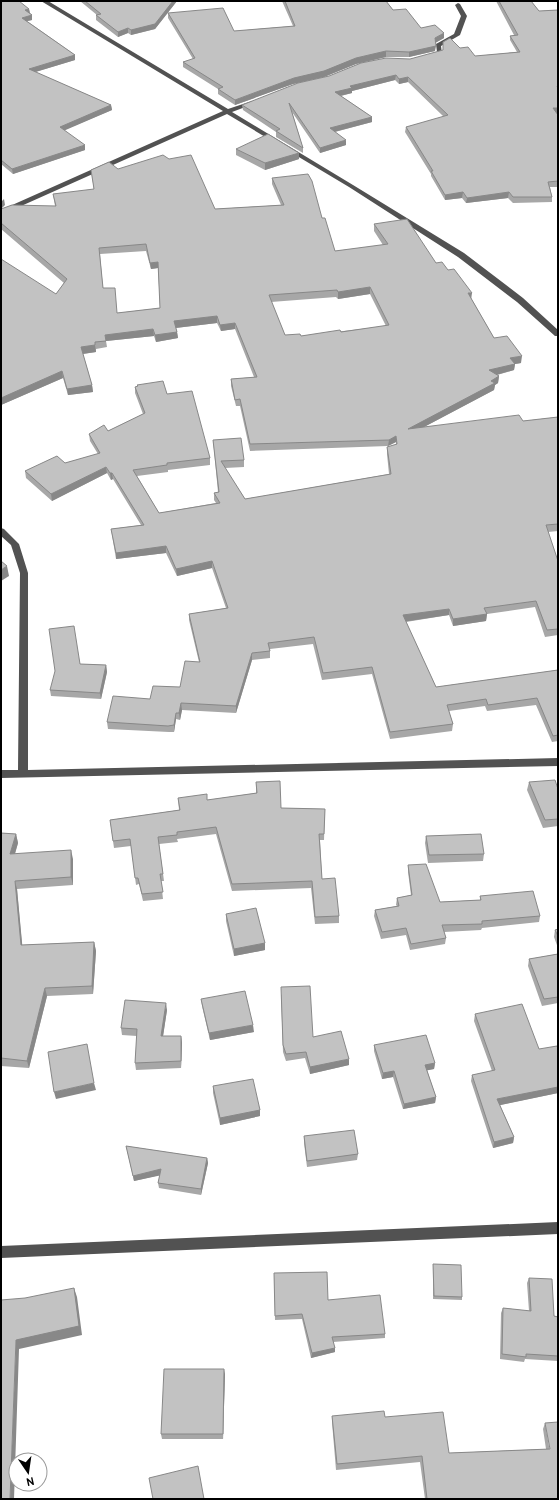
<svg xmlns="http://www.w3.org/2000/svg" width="559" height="1500" font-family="Overpass,sans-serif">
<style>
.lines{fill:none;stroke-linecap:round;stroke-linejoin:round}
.minor{fill:#525252;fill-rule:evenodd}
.wall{fill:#a7a7a7;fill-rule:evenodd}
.shaded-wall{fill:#888}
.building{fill:#c2c2c2;stroke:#888;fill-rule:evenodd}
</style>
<rect width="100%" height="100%" fill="#fff"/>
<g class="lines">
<g class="minor">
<polygon points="41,1 48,1 228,109 252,101 256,101 256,103 232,112 353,185 464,253 523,298 558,330 558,336 555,336 517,302 458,257 349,187 227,114 1,215 1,210 223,111"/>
<polygon points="458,3 460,4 467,16 460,35 441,46 442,54 428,57 428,55 437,52 436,44 454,34 461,16 455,5"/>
<polygon points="1,528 4,529 19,544 28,573 28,770 558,758 558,766 1,778 1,770 18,770 20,573 11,545 1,536"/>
<polygon points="558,1222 558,1234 1,1258 1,1246"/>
</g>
</g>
<g class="wall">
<polygon points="1,1 29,9 30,13 32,15 32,20 27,21 75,55 75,60 35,72 111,105 112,110 64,130 85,150 13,174 1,164"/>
<polygon points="80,1 177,1 155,29 131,35 128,33 118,37 96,20 96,15 97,15"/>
<polygon points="282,1 386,1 393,10 421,28 444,38 435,43 435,51 409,57 386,57 356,64 324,77 293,84 235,105 218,94 218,89 183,67 183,62 193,59 168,18 168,13 234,31 293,26"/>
<polygon points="496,1 531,1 539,11 558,10 558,113 556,113 558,115 558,187 550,187 552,197 552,202 513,203 508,198 466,203 462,198 445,200 431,176 431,174 405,132 406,127 444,117 408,82 399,84 395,80 352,91 352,93 341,96 372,117 372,122 335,132 346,145 320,153 292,112 303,148 303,153 276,137 276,132 243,110 242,105 410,59 460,48 475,56 517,52 510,40 510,36 514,35"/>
<polygon points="236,149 299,153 299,159 265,170 236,155"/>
<path d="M 118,169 L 215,209 L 281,205 L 272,184 L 272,178 L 322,218 L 335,251 L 383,245 L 374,231 L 374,224 L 448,270 L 471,298 L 494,338 L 521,363 L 515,364 L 514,370 L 497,375 L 499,376 L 498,383 L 495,385 L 494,390 L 424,427 L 523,421 L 558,417 L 558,531 L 548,532 L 558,561 L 558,635 L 545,637 L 535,607 L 487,614 L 486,621 L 453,626 L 449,615 L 406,622 L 436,687 L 558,670 L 558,741 L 552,742 L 536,705 L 487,711 L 485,706 L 449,711 L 453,724 L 452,731 L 390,739 L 372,674 L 322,680 L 313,644 L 270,649 L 270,658 L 252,660 L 236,713 L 182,710 L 180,720 L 176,719 L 174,732 L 169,732 L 108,729 L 107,722 L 150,699 L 180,687 L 199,662 L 189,620 L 189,614 L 226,608 L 212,568 L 177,576 L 166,553 L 116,559 L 111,529 L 141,525 L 113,479 L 111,480 L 107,473 L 52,501 L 26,478 L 25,471 L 65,463 L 98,454 L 90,441 L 89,434 L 108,431 L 143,414 L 135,393 L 135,387 L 167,394 L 210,458 L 210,465 L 168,470 L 168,472 L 137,476 L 159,513 L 216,503 L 214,500 L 214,493 L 218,492 L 213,440 L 244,460 L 244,467 L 225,468 L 245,499 L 389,474 L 387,454 L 387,447 L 396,445 L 396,442 L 388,446 L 250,451 L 240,406 L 236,406 L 231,386 L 231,379 L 254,377 L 235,329 L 221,331 L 217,323 L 176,328 L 177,332 L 178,338 L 156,342 L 154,336 L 106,341 L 107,347 L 96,349 L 96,352 L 83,354 L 92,385 L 93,392 L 68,395 L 63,378 L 1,405 L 56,294 L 64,283 L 1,229 L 1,209 L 55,206 L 53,194 L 94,190 L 91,170 ZM 146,251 L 151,269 L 158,268 L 160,308 L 117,313 L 103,288 L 100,254 ZM 370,294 L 386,326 L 301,336 L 285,335 L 271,302 L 336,297 L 338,299 Z"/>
<polygon points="80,664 106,665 107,672 101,699 51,696 50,690"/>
<polygon points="256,782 281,808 325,809 324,840 320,840 322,879 339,916 339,923 315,924 311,888 232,891 216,834 177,839 178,842 159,844 164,881 161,881 163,899 143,901 139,884 136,885 131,846 114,848 110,820 179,810 178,798 207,800 256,793"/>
<polygon points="529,782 558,789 558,826 543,828 527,790"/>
<polygon points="1,833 16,834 18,843 15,854 73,859 73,885 17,889 22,945 94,942 96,951 93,994 47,996 29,1068 1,1066"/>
<polygon points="426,836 484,854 483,861 428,863 425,843"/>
<polygon points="408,865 440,902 480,900 480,896 540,916 539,922 482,928 481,930 444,932 446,938 445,944 410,950 406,935 381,939 374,916 375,910 397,906 396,905 397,898 411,895 408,872"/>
<polygon points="226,914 265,943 265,950 234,956 226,921"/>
<polygon points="558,929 558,948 554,937 555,930"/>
<polygon points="558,954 558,1003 542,1006 528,966 529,959"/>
<polygon points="281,994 313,1037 349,1065 310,1074 305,1058 286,1061 283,1052"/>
<polygon points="201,999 254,1032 210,1040 202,1006"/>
<polygon points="167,1010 163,1036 181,1036 182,1043 181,1068 136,1070 135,1063 137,1036 122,1035 121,1028"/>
<polygon points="475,1014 539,1049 558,1049 558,1093 500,1105 514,1137 513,1143 493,1148 471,1081 472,1075 492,1071 474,1021"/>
<polygon points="374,1045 435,1063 434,1069 427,1070 436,1097 435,1103 403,1109 393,1077 382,1079 374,1051"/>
<polygon points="213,1086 260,1110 260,1116 220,1125 213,1093"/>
<polygon points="304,1136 358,1154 357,1160 307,1167 304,1143"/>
<polygon points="126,1146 207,1158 208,1163 201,1195 159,1188 158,1183 160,1175 134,1181"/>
<polygon points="433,1264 462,1297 462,1300 433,1299"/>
<polygon points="274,1273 328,1300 385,1334 385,1338 333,1342 335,1348 335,1352 311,1358 302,1319 275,1320"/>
<polygon points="529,1278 554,1316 558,1317 558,1361 525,1359 524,1362 500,1359 501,1313 503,1308 529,1311 527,1283"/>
<polygon points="225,1374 223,1439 162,1439 161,1434"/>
<polygon points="332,1416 385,1417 449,1453 546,1449 543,1429 545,1423 558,1499 425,1499 420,1462 336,1470 332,1422"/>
</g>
<g class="shaded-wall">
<polygon points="173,1 177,1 155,29 131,35 131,30"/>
<polygon points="29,9 30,14 25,10"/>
<polygon points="32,15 32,20 23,22 22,18"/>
<polygon points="128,28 128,33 118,37 118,32"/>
<polygon points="444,33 444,38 435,43 435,38"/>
<polygon points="436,46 435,51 409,57 409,52"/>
<polygon points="386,51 386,57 356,64 324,77 293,84 235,105 235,100 294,78 356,58"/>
<polygon points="75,55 75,60 29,74 29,69"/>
<polygon points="396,75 395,80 352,91 352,93 335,97 335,92 350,86"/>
<polygon points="408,77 408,82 399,84 399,79"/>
<polygon points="111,105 112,110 61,132 60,127"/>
<polygon points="553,108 558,108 558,113 552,114"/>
<polygon points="372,117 372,122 330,133 330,128"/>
<polygon points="346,140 346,145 320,153 320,148"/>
<polygon points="85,145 85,150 13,174 12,169"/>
<polygon points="299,153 299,159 265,170 265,163"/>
<polygon points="463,192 462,198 445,200 445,195"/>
<polygon points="509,192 508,198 466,203 467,198"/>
<polygon points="4,199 5,205 1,209 1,202"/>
<polygon points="158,262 158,268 151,269 150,263"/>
<polygon points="370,287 370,294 338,299 338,292"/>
<polygon points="468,293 472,293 471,300"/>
<polygon points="217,316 217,323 175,328 174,321"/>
<polygon points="235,323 235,329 221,331 220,325"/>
<polygon points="153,329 154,336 106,341 105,335"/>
<polygon points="177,332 178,338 156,342 155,335"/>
<polygon points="95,345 96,352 82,354 81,347"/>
<polygon points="522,356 521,363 515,364 514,370 489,377 489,370 510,358"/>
<polygon points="62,371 63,378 1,405 1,398"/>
<polygon points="499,376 498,383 495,385 494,390 407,436 408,429"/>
<polygon points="92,385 93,392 68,395 67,389"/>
<polygon points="396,436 396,442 388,446 389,440"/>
<polygon points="106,467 107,473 52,501 51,494"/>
<polygon points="110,473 112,473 113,479 111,480"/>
<polygon points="166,546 166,553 116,559 116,553"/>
<polygon points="212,561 212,568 177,576 176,569"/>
<polygon points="7,566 9,576 1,581 1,570"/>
<polygon points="449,609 449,615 402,622 403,615"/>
<polygon points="487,614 486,621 453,626 453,619"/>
<polygon points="252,653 252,660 236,713 236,706"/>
<polygon points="106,665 107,672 101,699 100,693"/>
<polygon points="181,703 182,710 180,720 179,713"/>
<polygon points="176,713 176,719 174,732 174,725"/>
<polygon points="16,834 18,843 12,863 10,854"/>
<polygon points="71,850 73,859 73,885 71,877"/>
<polygon points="15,881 17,889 23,953 21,945"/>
<polygon points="94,942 96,951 93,994 92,986"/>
<polygon points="265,943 265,950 234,956 234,949"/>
<polygon points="45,988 47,996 29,1068 27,1061"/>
<polygon points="166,1003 167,1010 162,1043 161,1036"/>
<polygon points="253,1025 254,1032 210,1040 209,1033"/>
<polygon points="181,1036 182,1043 181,1068"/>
<polygon points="349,1059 349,1065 310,1074 310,1067"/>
<polygon points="435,1063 434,1069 424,1071 425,1065"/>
<polygon points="394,1071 393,1077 382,1079 383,1073"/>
<polygon points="94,1083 96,1090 56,1099 54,1092"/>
<polygon points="558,1087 558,1093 496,1106 497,1099"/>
<polygon points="436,1097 435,1103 403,1109 404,1104"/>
<polygon points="260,1110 260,1116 220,1125 220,1118"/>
<polygon points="514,1137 513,1143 493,1148 494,1142"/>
<polygon points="207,1158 208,1163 201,1195 201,1189"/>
<polygon points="161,1169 162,1175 134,1181 133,1176"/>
<polygon points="74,1288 77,1297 82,1335 19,1349 14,1499 10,1499 16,1340"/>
<polygon points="335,1348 335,1352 311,1358 312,1353"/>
<polygon points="224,1369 225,1374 223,1439 223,1434"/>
</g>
<g class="building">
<polygon points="1,1 19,1 29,9 25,10 32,15 22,18 75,55 29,69 111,105 60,127 85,145 12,169 1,160"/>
<polygon points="85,1 173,1 155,24 131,30 128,28 118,32 96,15 101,14"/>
<polygon points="285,1 386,1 393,10 406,9 421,28 435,25 444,33 435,38 436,46 409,52 386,51 356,58 324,71 294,78 235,100 218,89 223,87 183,62 195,58 168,13 223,8 234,31 295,26"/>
<polygon points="499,1 531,1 539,11 558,10 558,86 557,86 558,88 558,108 553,108 558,115 558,181 548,182 552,197 513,197 509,192 467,198 463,192 445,195 431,171 433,171 406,127 448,115 408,77 399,79 396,75 350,86 352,88 335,92 372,117 330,128 346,140 320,148 289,103 303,148 276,131 280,129 242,105 298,83 329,76 361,63 386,58 410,59 443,50 443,42 450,38 460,48 468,47 475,56 520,52 510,36 518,35"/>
<polygon points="268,134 299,153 265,163 236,149"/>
<path d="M 163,155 L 169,159 L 191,155 L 215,209 L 284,205 L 272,178 L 308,174 L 312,181 L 322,218 L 325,218 L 335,251 L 388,244 L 374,224 L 407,219 L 436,263 L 442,262 L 448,270 L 454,269 L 472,293 L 468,293 L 494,338 L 507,336 L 522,356 L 510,358 L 515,364 L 489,370 L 499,376 L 491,381 L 495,383 L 408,429 L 519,415 L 523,421 L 558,417 L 558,524 L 546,525 L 558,561 L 558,629 L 547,630 L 536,601 L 484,608 L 487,614 L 453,619 L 449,609 L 403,615 L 436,687 L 558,670 L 558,735 L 553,736 L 537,698 L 488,705 L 486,699 L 447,705 L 453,724 L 390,732 L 372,667 L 323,673 L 314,637 L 268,643 L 270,651 L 252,653 L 236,706 L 181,703 L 179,713 L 176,713 L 174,725 L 168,726 L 107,722 L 113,696 L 150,699 L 153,686 L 180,687 L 185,661 L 200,662 L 189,614 L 228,608 L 212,561 L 176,569 L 166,546 L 116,553 L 111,529 L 144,525 L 112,473 L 110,473 L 106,467 L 51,494 L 25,471 L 57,456 L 65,463 L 100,453 L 89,434 L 104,425 L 108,431 L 145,413 L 135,387 L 138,386 L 137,385 L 163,381 L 167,394 L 192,391 L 210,458 L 167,463 L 167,465 L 133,470 L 159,513 L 220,503 L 214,493 L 219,492 L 213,440 L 241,438 L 244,460 L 221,461 L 245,499 L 391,474 L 387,447 L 397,444 L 396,436 L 389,440 L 250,444 L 240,399 L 235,400 L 231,379 L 257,377 L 235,323 L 220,325 L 217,316 L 174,321 L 177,332 L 155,335 L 153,329 L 105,335 L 106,341 L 95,342 L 95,345 L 81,347 L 92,385 L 67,389 L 62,371 L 1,398 L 1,259 L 56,294 L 67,279 L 1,223 L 1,209 L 12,205 L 56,206 L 53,194 L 94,189 L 91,170 L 109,162 L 118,169 ZM 146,244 L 150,263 L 158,262 L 160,308 L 117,313 L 115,288 L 103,288 L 99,248 ZM 370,287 L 389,325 L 341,332 L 340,330 L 301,336 L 300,334 L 285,335 L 269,295 L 337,290 L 338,292 Z"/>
<polygon points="1,561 7,566 1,570"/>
<polygon points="74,626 80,664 106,665 100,693 50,690 55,671 49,629"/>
<polygon points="555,780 558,789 558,819 545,820 529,782"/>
<polygon points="280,781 281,808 325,809 324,834 319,834 322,879 335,878 339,916 315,917 312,881 232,884 216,827 177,832 177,835 158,837 163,874 160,874 163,892 142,894 138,878 135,878 130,839 113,841 110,820 180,810 178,798 207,794 207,800 257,793 256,782"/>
<polygon points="1,833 16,834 10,854 71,850 71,877 15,881 21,945 94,942 92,986 45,988 27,1061 1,1058"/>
<polygon points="481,834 484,854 429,855 426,836"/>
<polygon points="426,864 440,902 481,900 480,896 533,891 540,916 482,921 482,924 442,925 446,938 411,944 406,928 382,932 375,910 399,906 397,898 412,895 408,865"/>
<polygon points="256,908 265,943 234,949 226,914"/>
<polygon points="558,929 558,936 555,930"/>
<polygon points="558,954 558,997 544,999 529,959"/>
<polygon points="310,986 313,1037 341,1031 349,1059 310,1067 306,1052 286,1054 283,1045 281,987"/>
<polygon points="245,991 253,1025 209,1033 201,999"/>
<polygon points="125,1000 166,1003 161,1036 181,1036 181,1061 135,1063 137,1029 121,1028"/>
<polygon points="522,1004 539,1049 557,1046 558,1049 558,1087 497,1099 514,1137 494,1142 472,1075 495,1070 475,1014"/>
<polygon points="426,1035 435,1063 425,1065 436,1097 404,1104 394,1071 383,1073 374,1045"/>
<polygon points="87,1044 94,1083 54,1092 48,1052"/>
<polygon points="253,1079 260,1110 220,1118 213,1086"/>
<polygon points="354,1130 358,1154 307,1161 304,1136"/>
<polygon points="126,1146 207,1158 201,1189 158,1183 161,1169 133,1176"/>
<polygon points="433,1264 461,1265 462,1297 434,1296"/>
<polygon points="327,1272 328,1300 380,1295 385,1334 332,1337 335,1348 312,1353 302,1314 275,1316 274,1273"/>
<polygon points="529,1278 552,1279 554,1316 558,1317 558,1356 526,1354 526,1357 502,1354 503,1308 531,1311"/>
<polygon points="74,1288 79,1326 16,1340 10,1499 1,1499 1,1300 25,1298"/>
<polygon points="164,1369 224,1369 223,1434 161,1434"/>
<polygon points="384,1411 385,1417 443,1412 449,1453 550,1449 545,1423 558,1422 558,1499 427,1499 422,1456 337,1464 332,1416"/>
<polygon points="198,1466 204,1499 153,1499 149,1478"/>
</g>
<rect width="559" height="1500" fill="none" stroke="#000000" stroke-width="4"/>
<g transform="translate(28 1472) rotate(167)"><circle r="19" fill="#ffffff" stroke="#999999"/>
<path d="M0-3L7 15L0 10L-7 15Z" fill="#000000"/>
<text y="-6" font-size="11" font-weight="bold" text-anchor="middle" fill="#000000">N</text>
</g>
</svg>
